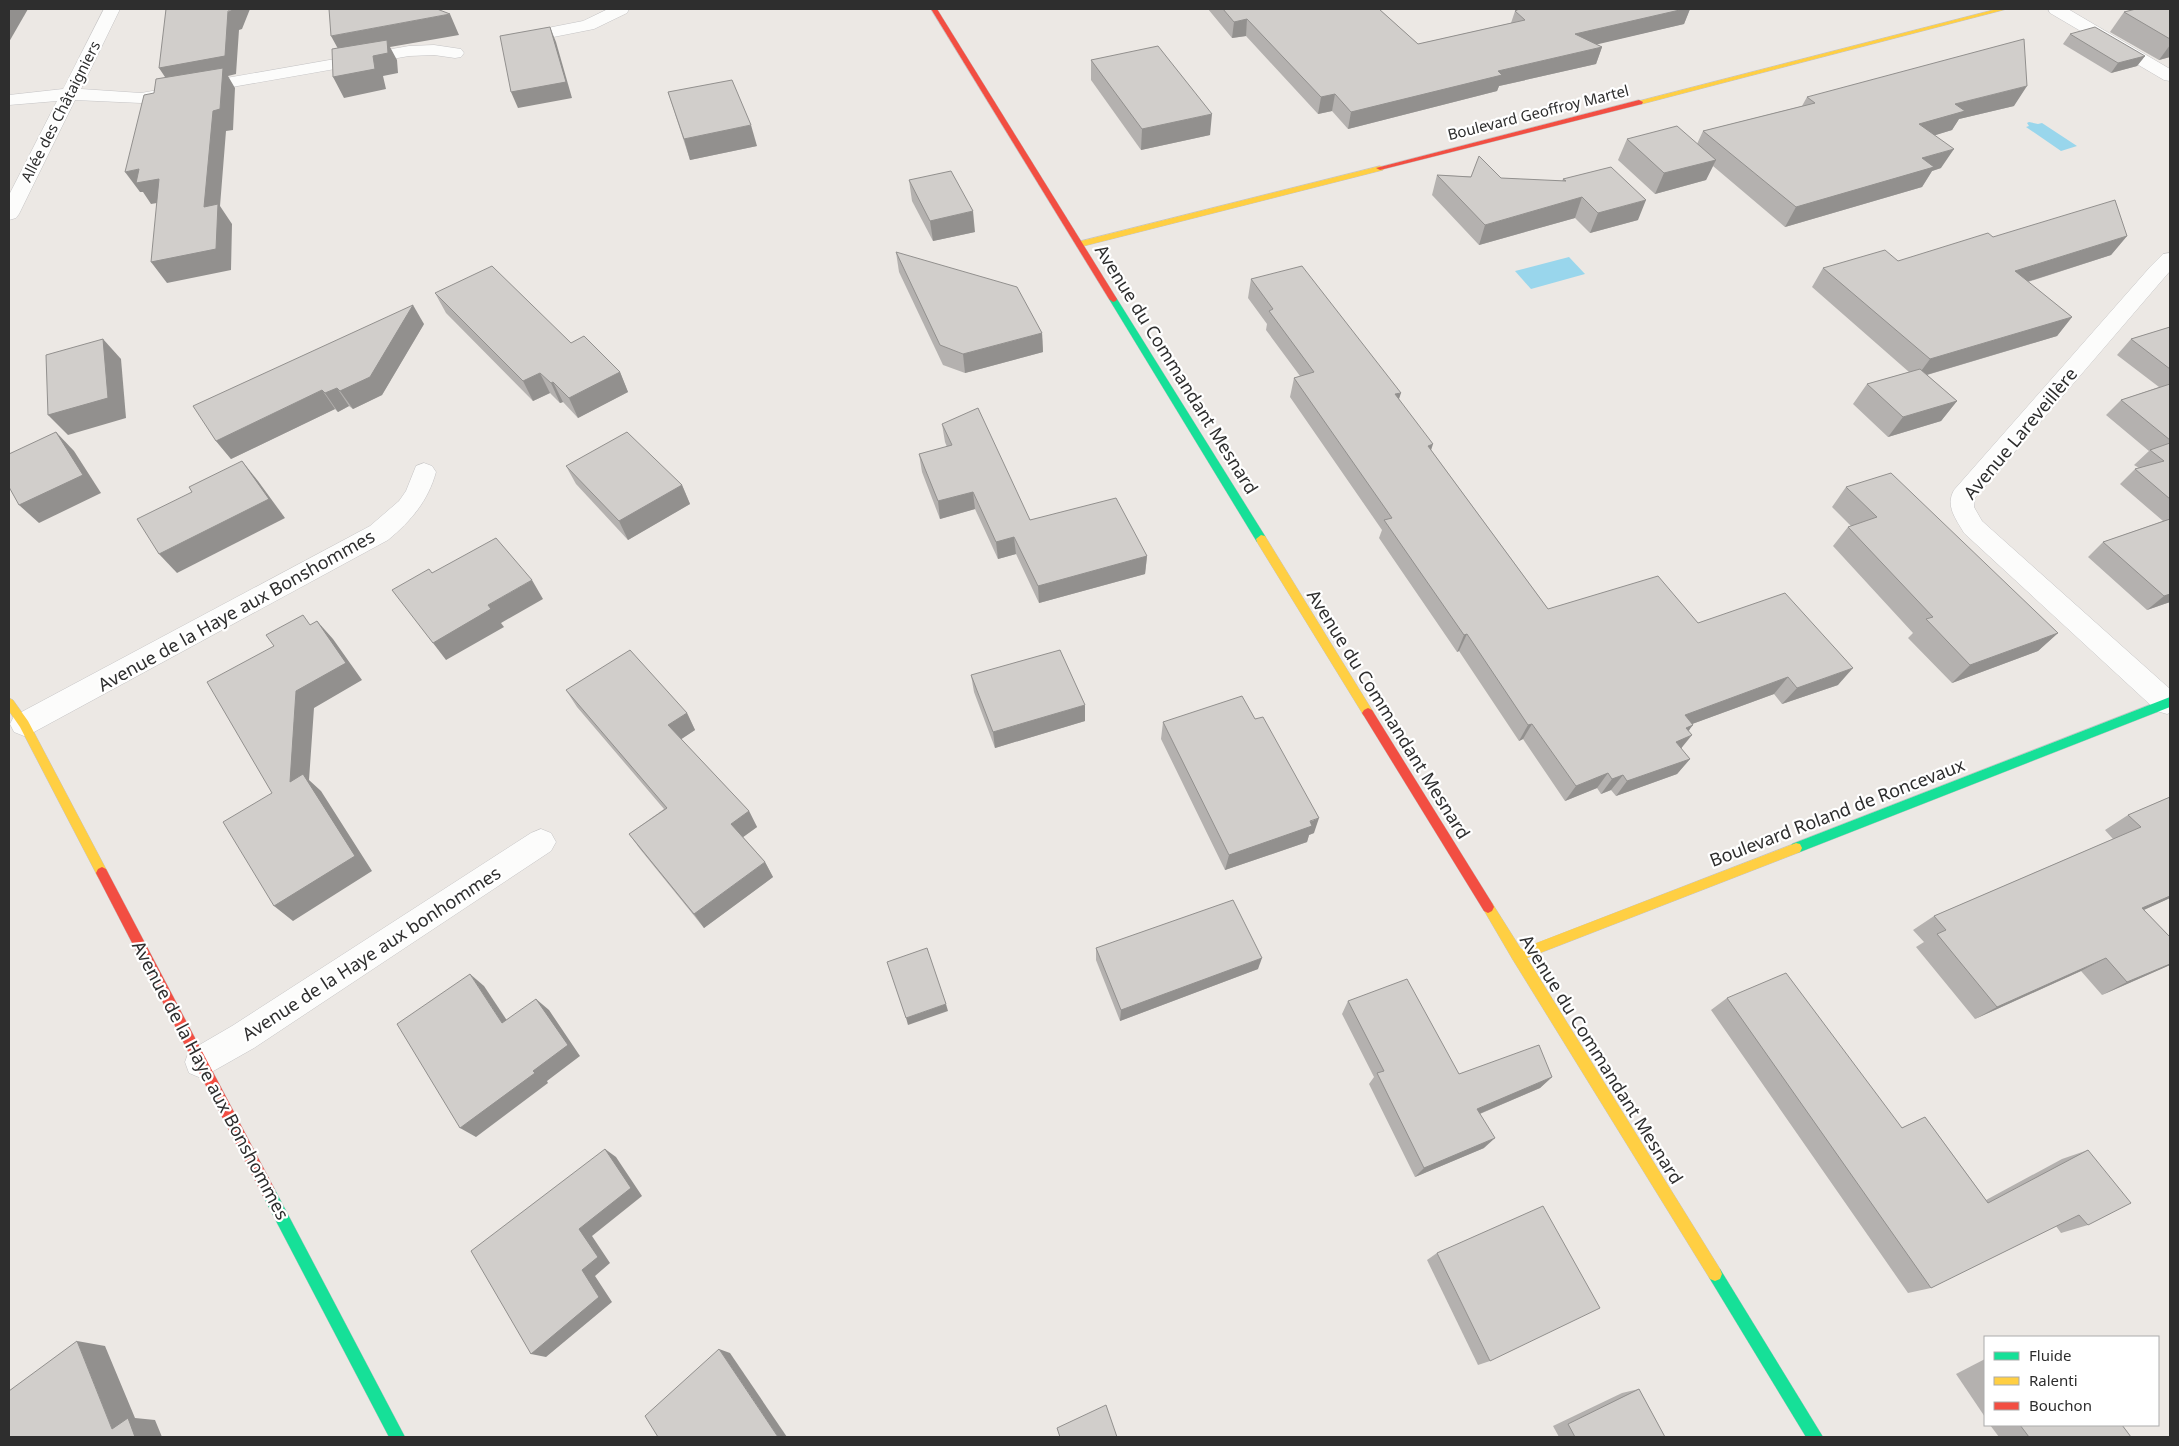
<svg xmlns="http://www.w3.org/2000/svg" width="2179" height="1446" font-family="'Noto Sans',sans-serif">
<style>
.water{fill:#99d6ec}
.lines{fill:none;stroke-linecap:round;stroke-linejoin:round}
.lane-casing{stroke:#c5c4c5;stroke-width:1}
.street-casing{stroke:#c5c4c5;stroke-width:1}
.fast-casing{stroke:#c5c4c5;stroke-width:1}
.slow-casing{stroke:#c5c4c5;stroke-width:1}
.jam-casing{stroke:#c5c4c5;stroke-width:1}
.lane{fill:#fcfcfb;fill-rule:evenodd}
.street{fill:#fcfcfb;fill-rule:evenodd}
.fast{fill:#16e098;fill-rule:evenodd}
.slow{fill:#ffcf43;fill-rule:evenodd}
.jam{fill:#f24e42;fill-rule:evenodd}
.wall{fill:#b4b1af}
.shaded-wall{fill:#92908e}
.building{fill:#d1cecb;stroke:#92908e}
.labels{text-anchor:middle;dominant-baseline:central;stroke-width:4.5;stroke-linejoin:round;paint-order:stroke}
.far-street-label{font-size:15px;fill:#2e2e2e;stroke:#fff}
.street-label{font-size:18px;fill:#2e2e2e;stroke:#fff}
</style>
<rect width="100%" height="100%" fill="#ece8e4"/>
<g class="water">
<polygon points="2029,122 2038,124 2042,123 2077,146 2061,151 2026,127 2029,126 2027,123"/>
<polygon points="1569,257 1585,274 1531,289 1515,271"/>
</g>
<g class="lines">
<g class="lane-casing">
<polygon id="lane" points="608,9 629,9 627,13 594,29 528,42 522,41 519,37 522,33 583,21"/>
</g>
<g class="street-casing">
<g id="street">
<polygon points="104,9 120,9 81,89 141,93 409,46 434,45 461,49 464,53 461,57 455,58 434,55 409,56 141,103 75,100 19,214 16,218 9,220 9,195 57,101 9,105 9,95 63,89"/>
<polygon points="2048,9 2068,9 2170,69 2170,81 2164,80 2050,13"/>
<path d="M 2170,253 L 2170,271 L 1975,498 L 1974,507 L 1982,521 L 2170,689 L 2170,713 L 2167,714 L 2157,711 L 1964,533 C 1956,519 1945,506 1954,490 L 2151,266 L 2163,254 Z"/>
<path d="M 424,463 L 432,466 L 436,472 C 428,501 411,521 388,540 L 34,732 L 24,736 L 14,732 L 10,724 L 14,716 L 370,526 L 399,501 L 406,491 L 416,466 Z"/>
<polygon points="541,829 551,833 556,842 551,851 254,1048 201,1078 189,1073 185,1062 189,1051 232,1026 531,833"/>
</g>
</g>
<g class="fast-casing">
<g id="fast">
<polygon points="1113,296 1117,299 1265,536 1266,539 1265,542 1257,542 1109,299"/>
<polygon points="2170,697 2170,707 1800,852 1796,853 1792,852 1790,848 1792,844"/>
<polygon points="269,1186 274,1188 405,1437 389,1437 264,1198 262,1193 264,1188"/>
<polygon points="1715,1267 1720,1269 1823,1437 1806,1437 1710,1279 1708,1274 1710,1269"/>
</g>
</g>
<g class="slow-casing">
<g id="slow">
<polygon points="1997,9 2007,9 1642,104 1635,102"/>
<polygon points="1380,166 1384,168 1383,170 1080,247 1076,244 1077,242"/>
<polygon points="1261,535 1265,536 1372,710 1374,713 1372,716 1364,716 1257,542 1256,539"/>
<polygon points="9,698 13,700 28,721 106,869 108,873 106,877 102,879 98,877 20,727 9,711"/>
<polygon points="1796,843 1800,844 1802,848 1800,852 1527,958 1720,1269 1722,1274 1720,1279 1715,1281 1710,1279 1513,960 1482,907 1484,903 1488,901 1492,903 1521,949"/>
</g>
</g>
<g class="jam-casing">
<g id="jam">
<polygon points="931,9 937,9 1117,299 1116,301 1113,302 1109,299"/>
<polygon points="1639,100 1643,102 1642,104 1380,170 1376,168"/>
<polygon points="1368,708 1372,710 1492,903 1494,907 1492,911 1488,913 1484,911 1364,716 1362,713 1364,710"/>
<polygon points="102,867 106,869 274,1188 276,1193 274,1198 269,1200 264,1198 98,877 96,873 98,869"/>
</g>
</g>
<use href="#lane" class="lane"/>
<use href="#street" class="street"/>
<use href="#fast" class="fast"/>
<use href="#slow" class="slow"/>
<use href="#jam" class="jam"/>
</g>
<g class="wall">
<polygon points="1208,9 1379,9 1418,44 1511,23 1515,11 1519,9 1690,9 1684,24 1596,44 1602,47 1596,64 1499,86 1497,91 1348,129 1332,111 1318,114 1246,36 1232,38"/>
<polygon points="2170,9 2170,57 2159,60 2110,32 2124,12"/>
<polygon points="2070,34 2145,56 2137,66 2111,73 2063,44"/>
<polygon points="1091,60 1210,135 1141,150 1091,80"/>
<polygon points="668,92 757,146 690,160"/>
<polygon points="1807,97 2014,106 1959,119 1952,130 1935,135 1941,168 1932,171 1922,187 1785,227 1713,166 1706,180 1655,194 1618,160 1627,139 1697,144 1703,131 1802,106"/>
<polygon points="1437,175 1562,181 1563,179 1638,220 1590,233 1575,218 1479,245 1432,195"/>
<polygon points="909,180 975,232 933,241 912,201"/>
<polygon points="2127,236 2111,255 2028,282 2072,317 2057,336 1927,375 1957,401 1941,421 1888,437 1853,404 1867,384 1909,372 1812,287 1823,268 1898,261 1993,237"/>
<polygon points="896,252 1042,333 1043,352 965,373 943,365 899,272"/>
<polygon points="1251,279 1399,399 1431,450 1548,609 1698,623 1838,685 1782,704 1774,694 1692,724 1681,749 1690,759 1677,774 1616,796 1611,790 1601,794 1597,788 1565,801 1523,739 1519,741 1459,651 1457,652 1379,538 1382,530 1290,397 1294,378 1300,376 1266,330 1267,324 1248,298"/>
<polygon points="435,293 571,343 620,372 628,392 578,418 563,402 560,403 550,393 533,401 446,313"/>
<polygon points="424,324 382,395 353,409 349,406 338,412 335,409 231,459 216,441"/>
<polygon points="2170,327 2170,602 2147,610 2088,557 2103,542 2163,521 2120,484 2135,469 2139,468 2134,465 2149,451 2106,415 2121,400 2159,387 2117,355 2131,339"/>
<polygon points="942,424 1030,520 1147,556 1145,574 1039,603 1016,554 998,559 975,509 940,519 922,472 919,454 947,447 945,442"/>
<polygon points="566,466 682,485 690,504 628,540 576,484"/>
<polygon points="1846,487 2058,633 2038,651 1952,683 1908,638 1913,633 1833,546 1848,527 1851,526 1832,507"/>
<polygon points="971,675 1085,721 995,748 974,692"/>
<polygon points="566,690 687,713 695,730 681,739 749,811 757,827 743,837 765,862 773,877 704,928 640,849 629,834 664,809 577,707"/>
<polygon points="1163,722 1314,833 1309,835 1307,842 1225,870 1161,739"/>
<polygon points="2170,797 2170,898 2144,910 2170,937 2170,965 2102,995 2081,971 1975,1019 1916,947 1924,942 1913,930 1934,916 2113,839 2105,830 2128,815"/>
<polygon points="1096,948 1258,969 1120,1021 1096,960"/>
<polygon points="1727,998 1901,1128 1925,1117 1986,1200 2062,1159 2088,1150 2088,1225 2061,1233 2056,1226 1931,1288 1908,1293 1711,1010"/>
<polygon points="1348,1001 1459,1074 1552,1077 1540,1088 1480,1114 1484,1148 1415,1177 1369,1084 1374,1077 1342,1014"/>
<polygon points="1437,1253 1490,1361 1478,1365 1427,1260"/>
<polygon points="1985,1359 1985,1417 1956,1374"/>
<polygon points="1639,1389 1665,1437 1559,1437 1553,1426 1622,1393"/>
<polygon points="1990,1425 2122,1425 2131,1437 1999,1437"/>
</g>
<g class="shaded-wall">
<polygon points="9,9 28,9 9,42"/>
<polygon points="232,9 250,9 242,29 239,30 236,74 228,76 235,88 233,130 226,131 220,206 232,224 231,270 167,283 151,262 204,207 171,86 159,68"/>
<polygon points="1684,9 1690,9 1684,24 1569,51 1575,34"/>
<polygon points="450,14 459,35 390,47 397,60 398,73 383,76 386,89 344,98 333,77 342,56 331,36"/>
<polygon points="1247,19 1246,36 1232,38 1234,22"/>
<polygon points="550,27 556,42 572,98 518,108 511,92"/>
<polygon points="2170,45 2170,57 2159,60"/>
<polygon points="1602,47 1596,64 1499,86 1497,91 1348,129 1351,112 1498,71"/>
<polygon points="2145,56 2137,66 2111,73 2118,63"/>
<polygon points="2027,86 2014,106 1959,119 1952,130 1907,144 1919,124 1955,104"/>
<polygon points="1335,94 1332,111 1318,114 1321,97"/>
<polygon points="1212,114 1210,135 1141,150 1142,129"/>
<polygon points="751,125 757,146 690,160 684,139"/>
<polygon points="1954,149 1941,168 1932,171 1922,187 1785,227 1796,207 1922,158"/>
<polygon points="1716,160 1706,180 1655,194 1664,173"/>
<polygon points="139,169 159,179 174,200 151,204 143,192 140,192 125,172"/>
<polygon points="1582,197 1575,218 1479,245 1485,225"/>
<polygon points="1646,200 1638,220 1590,233 1598,213"/>
<polygon points="973,211 975,232 933,241 930,221"/>
<polygon points="2127,236 2111,255 2001,290 2015,271"/>
<polygon points="413,305 424,324 382,395 353,409 340,391"/>
<polygon points="2072,317 2057,336 1916,378 1930,359"/>
<polygon points="1042,333 1043,352 965,373 963,354"/>
<polygon points="103,339 121,359 126,418 68,435 48,415"/>
<polygon points="620,372 628,392 578,418 569,398"/>
<polygon points="540,373 550,393 533,401 523,381"/>
<polygon points="553,382 563,402 560,403 551,383"/>
<polygon points="337,388 349,406 338,412 325,393"/>
<polygon points="322,390 335,409 231,459 216,441"/>
<polygon points="1401,393 1395,411 1395,394"/>
<polygon points="1957,401 1941,421 1888,437 1903,417"/>
<polygon points="56,432 74,451 101,493 39,523 19,505"/>
<polygon points="1433,444 1427,463 1428,446"/>
<polygon points="242,461 258,481 285,518 177,573 159,554"/>
<polygon points="682,485 690,504 628,540 619,521"/>
<polygon points="973,492 975,509 940,519 938,501"/>
<polygon points="1014,537 1016,554 998,559 996,542"/>
<polygon points="1147,556 1145,574 1039,603 1038,586"/>
<polygon points="532,580 543,599 501,623 504,627 446,660 433,643 488,605"/>
<polygon points="2170,594 2170,602 2147,610 2164,596"/>
<polygon points="317,621 333,639 362,680 314,708 309,780 321,791 372,871 293,921 274,906 296,691"/>
<polygon points="2058,633 2038,651 1952,683 1970,665"/>
<polygon points="1467,634 1459,651 1457,652 1464,635"/>
<polygon points="1853,668 1838,685 1782,704 1797,688"/>
<polygon points="1788,677 1774,694 1673,731 1685,715"/>
<polygon points="1085,705 1085,721 995,748 993,732"/>
<polygon points="687,713 695,730 677,742 668,725"/>
<polygon points="1532,724 1523,739 1519,741 1528,725"/>
<polygon points="1693,725 1682,739 1692,735 1679,751 1664,758 1686,728"/>
<polygon points="1690,759 1677,774 1616,796 1627,781"/>
<polygon points="1608,773 1597,788 1565,801 1576,786"/>
<polygon points="1623,775 1611,790 1601,794 1612,779"/>
<polygon points="749,811 757,827 739,840 731,824"/>
<polygon points="1319,818 1314,833 1309,835 1307,842 1225,870 1229,855"/>
<polygon points="765,862 773,877 704,928 694,914"/>
<polygon points="2170,896 2170,898 2117,922 2142,908"/>
<polygon points="1262,958 1258,969 1120,1021 1121,1010"/>
<polygon points="2106,958 2081,971 1975,1019 1997,1007"/>
<polygon points="2170,964 2170,965 2161,969 2102,995 2127,982"/>
<polygon points="470,974 484,986 516,1034 502,1023"/>
<polygon points="536,999 549,1010 580,1056 547,1081 548,1083 476,1137 460,1128 533,1071"/>
<polygon points="946,1004 948,1011 908,1025 906,1018"/>
<polygon points="1552,1077 1540,1088 1467,1119 1477,1109"/>
<polygon points="1495,1138 1484,1148 1415,1177 1424,1168"/>
<polygon points="605,1149 616,1157 642,1196 592,1236 610,1263 595,1276 612,1302 546,1357 531,1354 579,1229"/>
<polygon points="77,1341 105,1346 135,1418 155,1420 162,1437 135,1437 112,1429"/>
<polygon points="719,1349 730,1353 787,1437 778,1437"/>
</g>
<g class="building">
<polygon points="166,9 232,9 231,11 228,11 225,56 159,68"/>
<polygon points="329,9 437,9 450,14 331,36"/>
<polygon points="1223,9 1379,9 1418,44 1525,20 1515,11 1519,9 1684,9 1575,34 1602,47 1498,71 1502,75 1351,112 1335,94 1321,97 1247,19 1234,22"/>
<polygon points="2136,9 2170,9 2170,39 2124,12"/>
<polygon points="550,27 566,82 511,92 500,36"/>
<polygon points="2095,27 2145,56 2118,63 2070,34"/>
<polygon points="2024,39 2027,86 1955,104 1965,111 1919,124 1954,149 1922,158 1934,167 1796,207 1703,131 1815,103 1807,97"/>
<polygon points="387,40 388,53 373,56 375,69 333,77 332,49"/>
<polygon points="1158,46 1212,114 1142,129 1091,60"/>
<polygon points="223,68 220,109 213,111 204,207 218,204 216,249 151,262 159,179 136,183 139,169 125,172 144,95 154,93 156,79"/>
<polygon points="732,80 751,125 684,139 668,92"/>
<polygon points="1677,126 1716,160 1664,173 1627,139"/>
<polygon points="1479,156 1501,178 1566,181 1563,179 1611,167 1646,200 1598,213 1582,197 1485,225 1437,175 1471,177"/>
<polygon points="951,171 973,211 930,221 909,180"/>
<polygon points="2115,200 2127,236 2015,271 2072,317 1930,359 1823,268 1885,250 1898,261 1988,233 1993,237"/>
<polygon points="896,252 1017,287 1042,333 963,354 940,345"/>
<polygon points="492,266 571,343 584,336 620,372 569,398 553,382 551,383 540,373 523,381 435,293"/>
<polygon points="1302,266 1401,393 1395,394 1433,444 1428,446 1548,609 1658,576 1698,623 1785,593 1853,668 1797,688 1788,677 1685,715 1693,725 1686,728 1692,735 1676,742 1690,759 1627,781 1623,775 1612,779 1608,773 1576,786 1532,724 1528,725 1467,634 1464,635 1384,520 1392,518 1294,378 1314,372 1269,311 1273,309 1251,279"/>
<polygon points="413,305 370,377 340,391 337,388 325,393 322,390 216,441 193,406"/>
<polygon points="2170,327 2170,369 2131,339"/>
<polygon points="103,339 108,398 48,415 46,355"/>
<polygon points="1920,369 1957,401 1903,417 1867,384"/>
<polygon points="2170,384 2170,440 2121,400"/>
<polygon points="978,408 1030,520 1116,498 1147,556 1038,586 1014,537 996,542 973,492 938,501 919,454 952,445 942,424"/>
<polygon points="56,432 83,475 19,505 9,487 9,454"/>
<polygon points="627,432 682,485 619,521 566,466"/>
<polygon points="2170,443 2170,499 2135,469 2164,461 2150,450"/>
<polygon points="242,461 269,499 159,554 137,519 192,492 189,487"/>
<polygon points="1891,473 2058,633 1970,665 1926,619 1933,617 1848,527 1877,517 1846,487"/>
<polygon points="2170,519 2170,594 2164,596 2103,542"/>
<polygon points="496,538 532,580 488,605 491,609 433,643 392,590 429,569 432,573"/>
<polygon points="303,615 310,625 317,621 346,663 296,691 290,782 303,774 355,856 274,906 223,822 272,793 207,682 274,646 266,635"/>
<polygon points="630,650 687,713 668,725 749,811 731,824 765,862 694,914 629,834 667,808 566,690"/>
<polygon points="1060,650 1085,705 993,732 971,675"/>
<polygon points="1242,696 1255,719 1263,717 1319,818 1310,821 1312,826 1229,855 1163,722"/>
<polygon points="2170,797 2170,896 2142,908 2170,937 2170,964 2127,982 2106,958 1997,1007 1937,934 1946,930 1934,916 2141,827 2128,815"/>
<polygon points="1233,900 1262,958 1121,1010 1096,948"/>
<polygon points="927,948 946,1004 906,1018 887,962"/>
<polygon points="1786,973 1902,1128 1925,1117 1988,1203 2088,1150 2131,1203 2088,1225 2079,1215 1931,1288 1727,998"/>
<polygon points="470,974 502,1023 536,999 568,1045 533,1071 535,1073 460,1128 397,1024"/>
<polygon points="1407,979 1459,1074 1539,1045 1552,1077 1477,1109 1495,1138 1424,1168 1377,1073 1384,1071 1348,1001"/>
<polygon points="605,1149 631,1188 579,1229 598,1257 582,1270 599,1297 531,1354 471,1251"/>
<polygon points="1543,1206 1600,1308 1490,1361 1437,1253"/>
<polygon points="77,1341 112,1429 128,1418 135,1437 9,1437 9,1391"/>
<polygon points="719,1349 778,1437 658,1437 645,1416"/>
<polygon points="1639,1389 1665,1437 1575,1437 1568,1424"/>
<polygon points="1106,1405 1117,1437 1060,1437 1057,1428"/>
<polygon points="2020,1425 2122,1425 2131,1437 2029,1437"/>
</g>
<g class="labels">
<g class="far-street-label">
<text transform="translate(60 111) rotate(-63)">Allée des Châtaigniers</text>
<text transform="translate(1538 112) rotate(-14)">Boulevard Geoffroy Martel</text>
</g>
<g class="street-label">
<text transform="translate(1177 369) rotate(58)">Avenue du Commandant Mesnard</text>
<text transform="translate(2020 433) rotate(-50)">Avenue Lareveillère</text>
<text transform="translate(236 610) rotate(-29)">Avenue de la Haye aux Bonshommes</text>
<text transform="translate(1389 714) rotate(58)">Avenue du Commandant Mesnard</text>
<text transform="translate(1837 812) rotate(-21)">Boulevard Roland de Roncevaux</text>
<text transform="translate(371 953) rotate(-33)">Avenue de la Haye aux bonhommes</text>
<text transform="translate(1602 1059) rotate(58)">Avenue du Commandant Mesnard</text>
<text transform="translate(211 1080) rotate(62)">Avenue de la Haye aux Bonshommes</text>
</g>
</g>
<rect width="2179" height="1446" fill="none" stroke="#2e2e2e" stroke-width="20"/>
<rect x="1984" y="1336" width="175" height="90" fill="#ffffff" stroke="#ababab"/>
<rect x="1994" y="1352" width="25" height="8" fill="#16e098" stroke="#ababab"/>
<text x="2029" y="1361" font-size="15" fill="#2e2e2e">Fluide</text>
<rect x="1994" y="1377" width="25" height="8" fill="#ffcf43" stroke="#ababab"/>
<text x="2029" y="1386" font-size="15" fill="#2e2e2e">Ralenti</text>
<rect x="1994" y="1402" width="25" height="8" fill="#f24e42" stroke="#ababab"/>
<text x="2029" y="1411" font-size="15" fill="#2e2e2e">Bouchon</text>
</svg>
